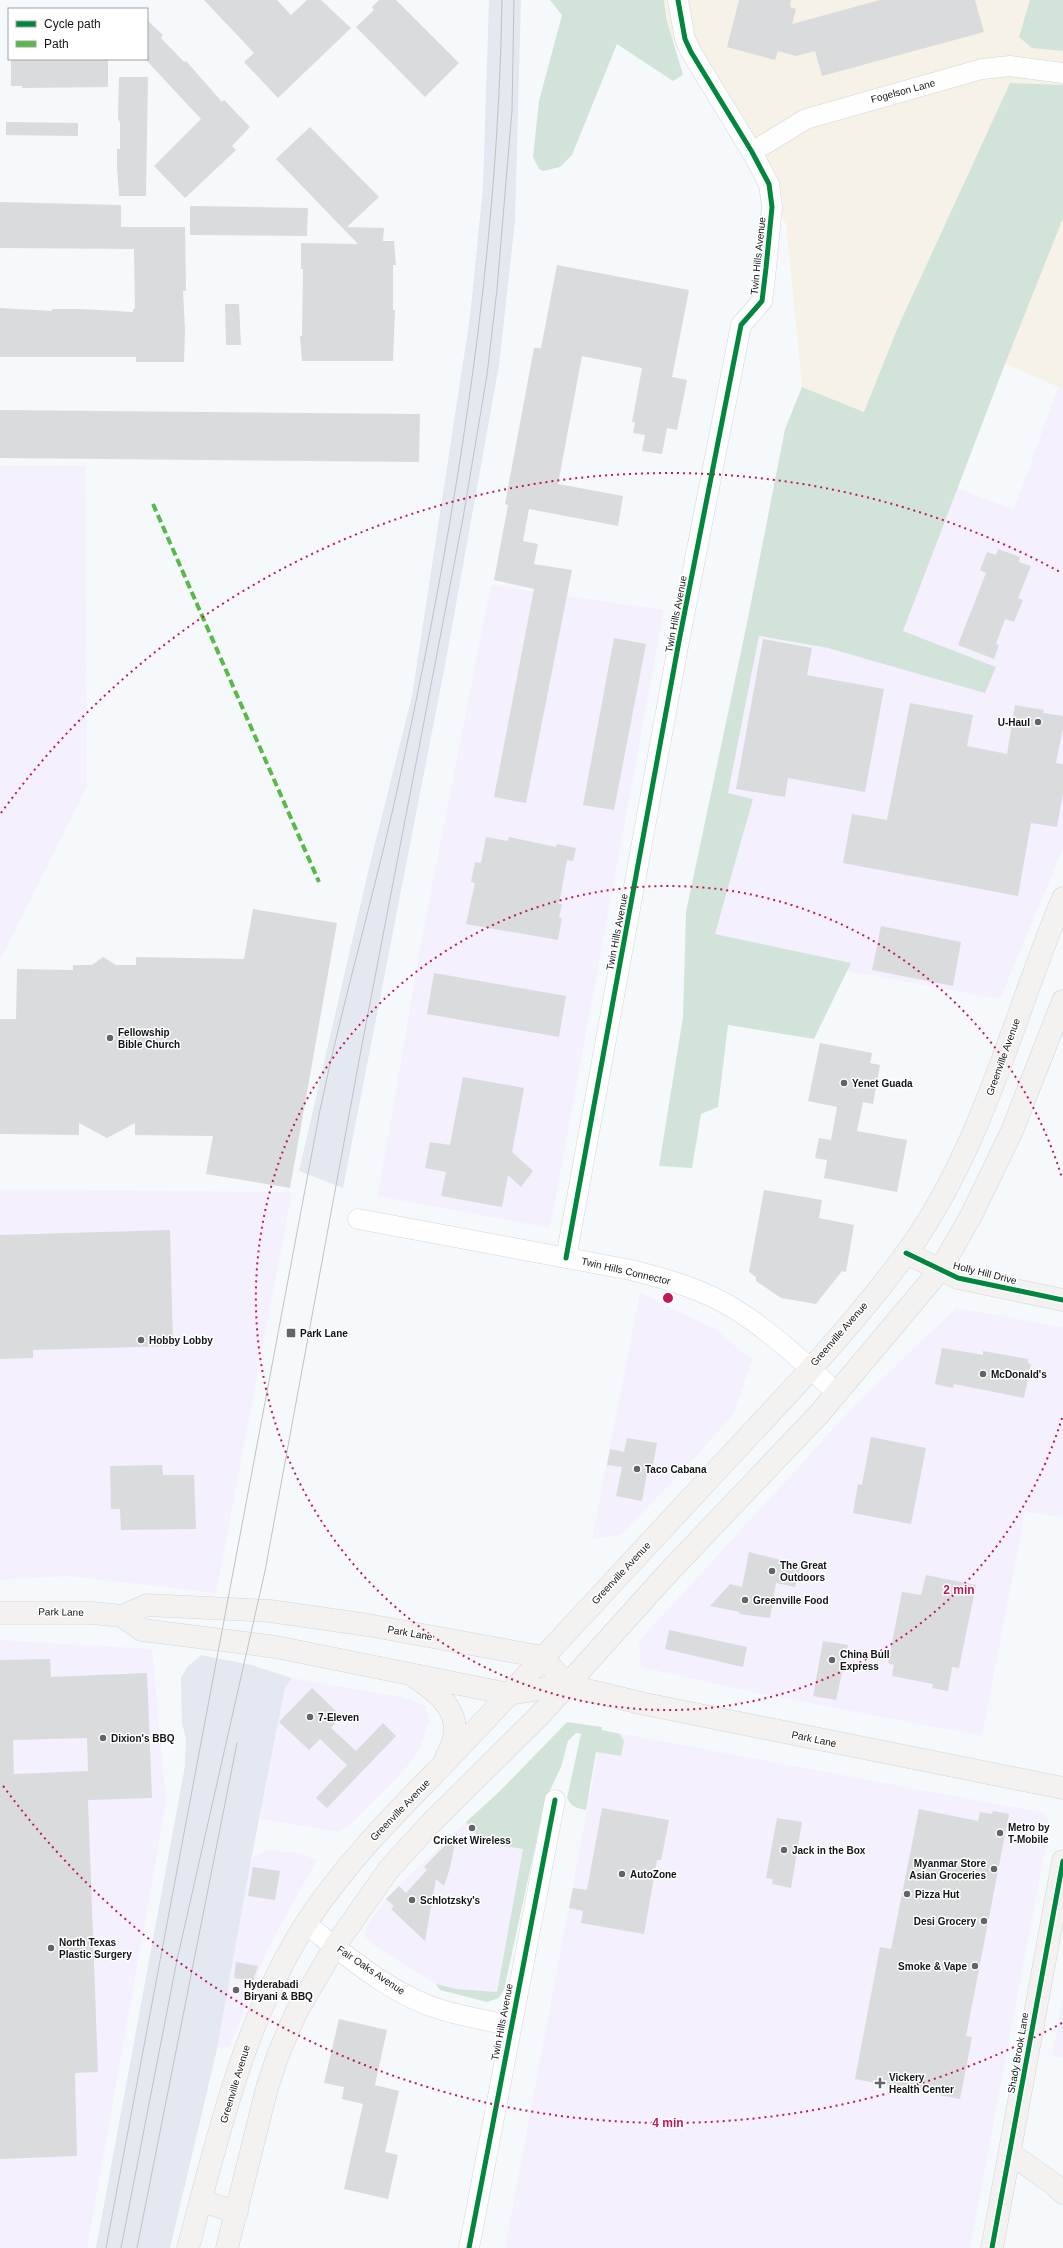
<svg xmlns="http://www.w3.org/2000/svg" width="1063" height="2248" font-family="Arial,sans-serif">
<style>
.commercial{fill:#f4f0fd}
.built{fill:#e3e8f1}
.medical{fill:#f6f2e8}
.green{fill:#d2e4d9}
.building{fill:#d9dbdd;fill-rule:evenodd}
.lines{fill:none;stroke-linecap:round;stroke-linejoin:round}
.street-casing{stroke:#d3d5d8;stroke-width:21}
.secondary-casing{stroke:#d3d5d8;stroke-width:23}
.street{stroke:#fefeff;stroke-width:20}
.secondary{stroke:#f4f1f1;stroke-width:22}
.tram{stroke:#c0c1c1;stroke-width:1}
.quiet{stroke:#58b947;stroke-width:4;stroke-dasharray:8 4;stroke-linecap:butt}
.cycleway-casing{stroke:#fff;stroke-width:8}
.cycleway{stroke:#00873e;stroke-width:5}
.ring{fill:none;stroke:#c2185b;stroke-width:2;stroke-dasharray:2 4}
.poi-dot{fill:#626466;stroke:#fff;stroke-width:1.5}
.labels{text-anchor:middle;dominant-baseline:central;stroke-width:3;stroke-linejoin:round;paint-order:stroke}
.street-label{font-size:10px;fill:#121416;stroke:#fff}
.poi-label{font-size:10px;font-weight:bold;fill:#121416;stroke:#fff;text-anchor:start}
.centre{fill:#c2185b;stroke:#fff;stroke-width:2}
.ring-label{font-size:12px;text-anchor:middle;font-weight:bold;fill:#c2185b;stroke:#fff;stroke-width:3;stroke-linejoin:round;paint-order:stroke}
</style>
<rect width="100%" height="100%" fill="#f6f9fc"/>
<g class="commercial">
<polygon points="1058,387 1063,389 1063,849 1000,999 847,971 851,964 715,934 753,799 728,794 759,636 828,648 996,667 903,631 957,488 1014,510"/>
<polygon points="0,466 85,466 87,787 0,961"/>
<polygon points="491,585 664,610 550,1228 378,1196 422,937"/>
<polygon points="0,1189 292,1192 216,1593 69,1576 0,1580"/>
<polygon points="640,1293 715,1329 752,1360 733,1415 690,1463 621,1535 592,1539"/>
<polygon points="956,1308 1063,1327 1063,1517 1025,1512 982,1736 752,1692 641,1667 639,1641 858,1402"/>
<polygon points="0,1640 152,1649 166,1803 87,2248 0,2248"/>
<polygon points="292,1678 401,1697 425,1705 429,1720 420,1749 400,1775 348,1827 338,1832 260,1819 285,1688"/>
<polygon points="602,1730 1045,1813 1050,1823 970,2248 505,2248"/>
<polygon points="466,1822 483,1843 523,1849 497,1992 457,1989 436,1984 375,1946 365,1936 367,1925 389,1895"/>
<polygon points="268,1850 299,1853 317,1860 268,1948 230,2046 217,2049 251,1860 254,1856"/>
<polygon points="1063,1996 1063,2058 1052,2056"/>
</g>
<g class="built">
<polygon points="489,0 521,0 515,221 499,365 446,660 343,1188 299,1171 368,872 412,696 470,317 483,187"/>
<polygon points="201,1655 251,1665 292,1678 285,1688 251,1860 217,2049 170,2248 96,2248 185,1766 186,1739 182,1723 181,1678 187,1667"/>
</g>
<polygon class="medical" points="624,0 1063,0 1063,389 1005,364 864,412 802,387 786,224 671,38"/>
<g class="green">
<polygon points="550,0 664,0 666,18 683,75 673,81 617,44 572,155 560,167 543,171 539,169 533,157 539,101 562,15"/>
<polygon points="1030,0 1063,0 1063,51 1032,48 1019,37"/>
<polygon points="1010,83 1063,85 1063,218 1005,364 903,631 996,667 985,693 828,648 759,636 728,793 753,799 715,934 851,963 814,1039 728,1025 718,1107 701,1114 692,1168 659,1166 683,1017 686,912 747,623 785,429 802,387 864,412 898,327"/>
<path d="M 567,1722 L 602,1727 L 602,1730 L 620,1734 L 624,1741 L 621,1756 L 596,1752 L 586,1810 C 576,1808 572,1807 567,1798 L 581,1734 L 576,1733 L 568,1741 L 561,1767 L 545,1801 L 504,1990 L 499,1998 L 487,2002 L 440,1990 L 436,1984 L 457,1989 L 497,1992 L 523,1849 L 483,1843 L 466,1822 L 500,1791 Z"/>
</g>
<g class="building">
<polygon points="204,0 277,0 291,15 307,0 321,0 351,28 278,98 244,62 254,53"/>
<polygon points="379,0 396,0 459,63 425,97 356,27 374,10 372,7"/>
<polygon points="739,0 791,0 790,7 796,9 792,24 880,0 975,0 984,32 822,76 815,51 796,56 778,51 775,60 727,47"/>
<polygon points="147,20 163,35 161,38 184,62 186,61 222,102 224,100 250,127 232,146 236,150 185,198 154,166 201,119 147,61"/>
<polygon points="11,59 108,59 108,87 22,88 22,86 11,86"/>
<polygon points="119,77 148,77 146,196 119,196 117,167 117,149 120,149 120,123 118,118"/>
<polygon points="6,122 78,123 78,136 6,135"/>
<polygon points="310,127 379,197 347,227 384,228 383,241 394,241 396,265 393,265 393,310 395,310 393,361 302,361 300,336 302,336 303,269 301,269 301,243 358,244 276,159"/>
<polygon points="0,202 121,205 121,227 185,227 186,291 183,291 185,330 184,362 136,362 136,357 0,357 0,308 52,311 52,309 81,309 133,312 133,309 135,309 134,249 0,248"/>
<polygon points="190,206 308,208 307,236 190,235"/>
<polygon points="557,265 689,290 672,377 687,380 677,430 667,428 662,454 642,451 645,435 633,433 635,422 632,422 642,368 582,356 558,484 623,496 618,526 529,509 523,541 538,544 534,564 572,570 526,803 494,797 534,589 494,580 508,505 505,504 534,348 541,348"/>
<polygon points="225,304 239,304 241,345 226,345"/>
<polygon points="0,410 420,414 419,462 0,458"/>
<polygon points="998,549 1020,557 1019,562 1031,566 1018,598 1023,600 1014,622 1005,619 996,644 999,645 994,659 958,645 986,573 980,570 987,552 996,555"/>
<polygon points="614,638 646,644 614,810 583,805"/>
<polygon points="763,639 812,648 807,675 884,689 865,792 788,778 785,797 736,789"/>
<polygon points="910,703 973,715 967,746 1007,754 1015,705 1044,710 1043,713 1063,716 1063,728 1056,763 1063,764 1063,793 1057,827 1031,823 1018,896 843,863 852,814 887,820"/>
<polygon points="486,837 508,841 509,837 556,847 557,844 576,848 573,861 567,860 559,904 562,904 559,918 562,918 558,940 466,924 475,883 471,882 475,862 481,863"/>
<polygon points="253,909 337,923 290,1188 206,1174 213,1136 135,1135 135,1123 107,1138 79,1123 79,1135 0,1134 0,1019 16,1019 17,969 73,970 73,965 92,965 103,957 116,965 136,965 136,957 244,959"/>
<polygon points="881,926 961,942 953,986 872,970"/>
<polygon points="434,973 566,996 559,1037 427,1014"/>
<polygon points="820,1043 872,1053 870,1063 880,1065 873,1104 863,1102 857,1131 907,1140 897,1192 824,1178 827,1160 815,1158 819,1138 831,1140 837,1107 808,1101"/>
<polygon points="463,1077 524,1088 512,1152 533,1171 521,1187 508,1175 502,1207 441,1196 446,1172 425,1168 430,1142 450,1145"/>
<polygon points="764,1190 822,1200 819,1218 854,1225 846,1272 842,1271 816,1304 781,1298 756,1281 756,1277 749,1272"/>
<polygon points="170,1230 173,1346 33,1350 33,1358 0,1359 0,1235"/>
<polygon points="942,1348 978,1354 983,1355 983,1351 1028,1359 1028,1363 1031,1364 1024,1398 954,1384 953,1388 935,1384"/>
<polygon points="871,1437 926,1448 911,1524 853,1513 858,1484 862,1485"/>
<polygon points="627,1438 657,1443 652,1470 647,1473 642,1501 616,1496 622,1467 607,1465 610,1449 624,1452"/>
<polygon points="162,1465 163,1475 194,1475 196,1529 121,1530 120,1509 111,1509 110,1466"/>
<polygon points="749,1552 801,1565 795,1587 776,1583 770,1618 739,1614 740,1612 710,1606 730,1584 742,1587"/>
<polygon points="926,1575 976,1585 959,1668 952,1667 948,1691 932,1688 933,1684 892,1676 894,1665 888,1663 902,1592 921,1595"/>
<polygon points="669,1630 747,1647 743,1667 665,1649"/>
<polygon points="823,1641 848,1645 836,1700 813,1696"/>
<path d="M 50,1659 L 51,1677 L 147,1673 L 152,1798 L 88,1800 L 98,2072 L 75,2073 L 77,2156 L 0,2159 L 0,1660 ZM 87,1738 L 88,1771 L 14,1774 L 13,1740 Z"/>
<polygon points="312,1688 339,1714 333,1720 336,1722 331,1728 356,1751 383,1723 396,1736 327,1808 316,1798 347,1765 320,1739 309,1750 279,1722"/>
<polygon points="602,1808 669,1820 661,1860 657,1860 644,1934 581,1923 583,1911 569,1908 573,1888 587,1890"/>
<polygon points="919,1809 978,1821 980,1812 992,1814 993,1811 1009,1814 966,2036 972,2037 960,2099 855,2079 880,1947 891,1949"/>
<polygon points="777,1818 802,1822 791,1888 772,1884 773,1879 766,1878"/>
<polygon points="457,1833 450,1868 444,1886 436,1879 425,1941 391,1909 394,1906 386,1899 399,1886 406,1893 427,1870 424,1867"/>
<polygon points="253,1867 280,1871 275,1900 248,1896"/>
<polygon points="236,1962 258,1966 253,1981 234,1978"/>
<polygon points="339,2019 387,2030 375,2085 399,2091 385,2152 398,2155 388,2199 344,2189 363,2104 342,2099 344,2087 324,2083"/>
</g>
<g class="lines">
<g class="street-casing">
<g id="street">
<polyline points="752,152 806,119 982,69 1010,66 1063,73"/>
<path d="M 358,1219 L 631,1270 C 667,1279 702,1289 733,1308 C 771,1331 804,1363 837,1393"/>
<polyline points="566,1258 679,641 741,325 762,301 766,268 772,207 769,184 752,152 691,52 685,39 678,0"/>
<path d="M 306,1924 C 347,1956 391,1995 442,2010 C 464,2017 488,2020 510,2026"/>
<polyline points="469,2248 555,1800"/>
</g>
</g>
<g class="secondary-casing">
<g id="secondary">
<polyline points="906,1253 958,1278 1063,1300"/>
<polyline points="0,1613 92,1613 122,1616 142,1630 276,1647 509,1694 566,1685 645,1704 1063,1788"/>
<polyline points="122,1616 147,1605 270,1611 368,1625 543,1657 566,1685"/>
<path d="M 416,1678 C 446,1697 468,1721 446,1757"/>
<polyline points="1010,2153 1055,2185 1063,2193"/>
<polyline points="201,2201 237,2212"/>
<path d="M 188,2248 C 218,2137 243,2023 305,1925 C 351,1853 415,1795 473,1733 C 555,1645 637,1556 719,1468 C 784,1398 852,1328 908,1251 C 984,1145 1013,1016 1063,898"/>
<polyline points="227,2248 267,2088 278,2055 296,2013 335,1946 389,1869 430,1824 540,1715 666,1575 820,1413 940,1270 971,1216 1012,1131 1063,1001"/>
<polyline points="992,2248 1063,1861"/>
</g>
</g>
<use href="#street" class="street"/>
<use href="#secondary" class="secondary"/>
<g class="tram">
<path d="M 106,2248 L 320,1110 C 344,994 379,879 403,763 C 457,512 498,257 502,0"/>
<polyline points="121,2248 177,1960 265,1571 361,1050 463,518 487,375 497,289 512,110 514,0"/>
<polyline points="137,2248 237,1743"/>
</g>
<polyline class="quiet" points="153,504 319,882"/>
<g class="cycleway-casing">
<g id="cycleway">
<polyline points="906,1253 958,1278 1063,1300"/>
<polyline points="566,1258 679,641 741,325 762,301 766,268 772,207 769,184 752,152 691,52 685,39 678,0"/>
<polyline points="469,2248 555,1800"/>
<polyline points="992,2248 1063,1861"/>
</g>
</g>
<use href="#cycleway" class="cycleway"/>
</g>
<g class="ring">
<path d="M1062 1418A412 412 0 1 1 1062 1178"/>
<path d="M1062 2023A825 825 0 0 1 1 1783M1 813A825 825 0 0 1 1062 573"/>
</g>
<g class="poi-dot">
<circle cx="1038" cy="722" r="4"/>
<circle cx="110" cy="1038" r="4"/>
<circle cx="844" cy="1083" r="4"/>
<rect x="286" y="1328" width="10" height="10" rx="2"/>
<circle cx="141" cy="1340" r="4"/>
<circle cx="983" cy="1374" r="4"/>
<circle cx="637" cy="1469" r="4"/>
<circle cx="772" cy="1571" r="4"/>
<circle cx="745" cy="1600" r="4"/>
<circle cx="832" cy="1660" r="4"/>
<circle cx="310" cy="1717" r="4"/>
<circle cx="103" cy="1738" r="4"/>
<circle cx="472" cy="1828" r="4"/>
<circle cx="1000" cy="1833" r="4"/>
<circle cx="784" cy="1850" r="4"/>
<circle cx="994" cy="1869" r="4"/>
<circle cx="622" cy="1874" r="4"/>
<circle cx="907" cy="1894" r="4"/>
<circle cx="412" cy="1900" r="4"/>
<circle cx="984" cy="1921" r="4"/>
<circle cx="51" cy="1948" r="4"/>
<circle cx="975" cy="1966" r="4"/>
<circle cx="236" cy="1990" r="4"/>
<path d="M878 2077h4v4h4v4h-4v4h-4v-4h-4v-4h4z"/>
</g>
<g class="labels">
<g class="street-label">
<text transform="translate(903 91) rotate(-15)">Fogelson Lane</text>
<text transform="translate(758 256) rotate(-84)">Twin Hills Avenue</text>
<text transform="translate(676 614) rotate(-79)">Twin Hills Avenue</text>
<text transform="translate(617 932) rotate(-79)">Twin Hills Avenue</text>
<text transform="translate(1003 1057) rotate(-70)">Greenville Avenue</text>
<text transform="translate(626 1271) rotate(13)">Twin Hills Connector</text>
<text transform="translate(985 1273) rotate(14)">Holly Hill Drive</text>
<text transform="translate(839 1334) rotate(-49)">Greenville Avenue</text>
<text transform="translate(621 1573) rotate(-47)">Greenville Avenue</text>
<text transform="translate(61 1612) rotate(1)">Park Lane</text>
<text transform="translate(410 1633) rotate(10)">Park Lane</text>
<text transform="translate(814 1739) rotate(12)">Park Lane</text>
<text transform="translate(400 1810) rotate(-46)">Greenville Avenue</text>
<text transform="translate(371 1970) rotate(34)">Fair Oaks Avenue</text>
<text transform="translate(502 2022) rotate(-79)">Twin Hills Avenue</text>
<text transform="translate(1018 2053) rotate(-80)">Shady Brook Lane</text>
<text transform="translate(235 2084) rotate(-73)">Greenville Avenue</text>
</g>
<g class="poi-label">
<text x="1030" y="722" text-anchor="end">U-Haul</text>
<text x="118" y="1032">Fellowship<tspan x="118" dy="12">Bible Church</tspan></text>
<text x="852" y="1083">Yenet Guada</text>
<text x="300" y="1333">Park Lane</text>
<text x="149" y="1340">Hobby Lobby</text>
<text x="991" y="1374">McDonald's</text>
<text x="645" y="1469">Taco Cabana</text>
<text x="780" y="1565">The Great<tspan x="780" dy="12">Outdoors</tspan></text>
<text x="753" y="1600">Greenville Food</text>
<text x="840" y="1654">China Bull<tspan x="840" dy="12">Express</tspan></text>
<text x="318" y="1717">7-Eleven</text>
<text x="111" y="1738">Dixion's BBQ</text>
<text x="1008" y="1827">Metro by<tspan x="1008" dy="12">T-Mobile</tspan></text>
<text x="472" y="1840" text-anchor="middle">Cricket Wireless</text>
<text x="792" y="1850">Jack in the Box</text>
<text x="986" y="1863" text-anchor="end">Myanmar Store<tspan x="986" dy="12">Asian Groceries</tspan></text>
<text x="630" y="1874">AutoZone</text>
<text x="915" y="1894">Pizza Hut</text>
<text x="420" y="1900">Schlotzsky's</text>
<text x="976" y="1921" text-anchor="end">Desi Grocery</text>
<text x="59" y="1942">North Texas<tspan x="59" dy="12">Plastic Surgery</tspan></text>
<text x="967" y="1966" text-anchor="end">Smoke &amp; Vape</text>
<text x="244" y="1984">Hyderabadi<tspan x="244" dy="12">Biryani &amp; BBQ</tspan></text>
<text x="889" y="2077">Vickery<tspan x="889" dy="12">Health Center</tspan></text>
</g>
</g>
<circle cx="668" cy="1298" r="6" class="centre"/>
<g class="ring-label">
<text x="959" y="1594">2 min</text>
<text x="668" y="2127">4 min</text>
</g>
<rect x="8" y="8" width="140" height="52" fill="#ffffff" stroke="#a0a1a2"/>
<rect x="16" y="21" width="20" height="6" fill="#00873e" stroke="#a0a1a2"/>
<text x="44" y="28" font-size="12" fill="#121416">Cycle path</text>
<rect x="16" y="41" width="20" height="6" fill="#58b947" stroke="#a0a1a2"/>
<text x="44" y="48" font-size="12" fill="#121416">Path</text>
</svg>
